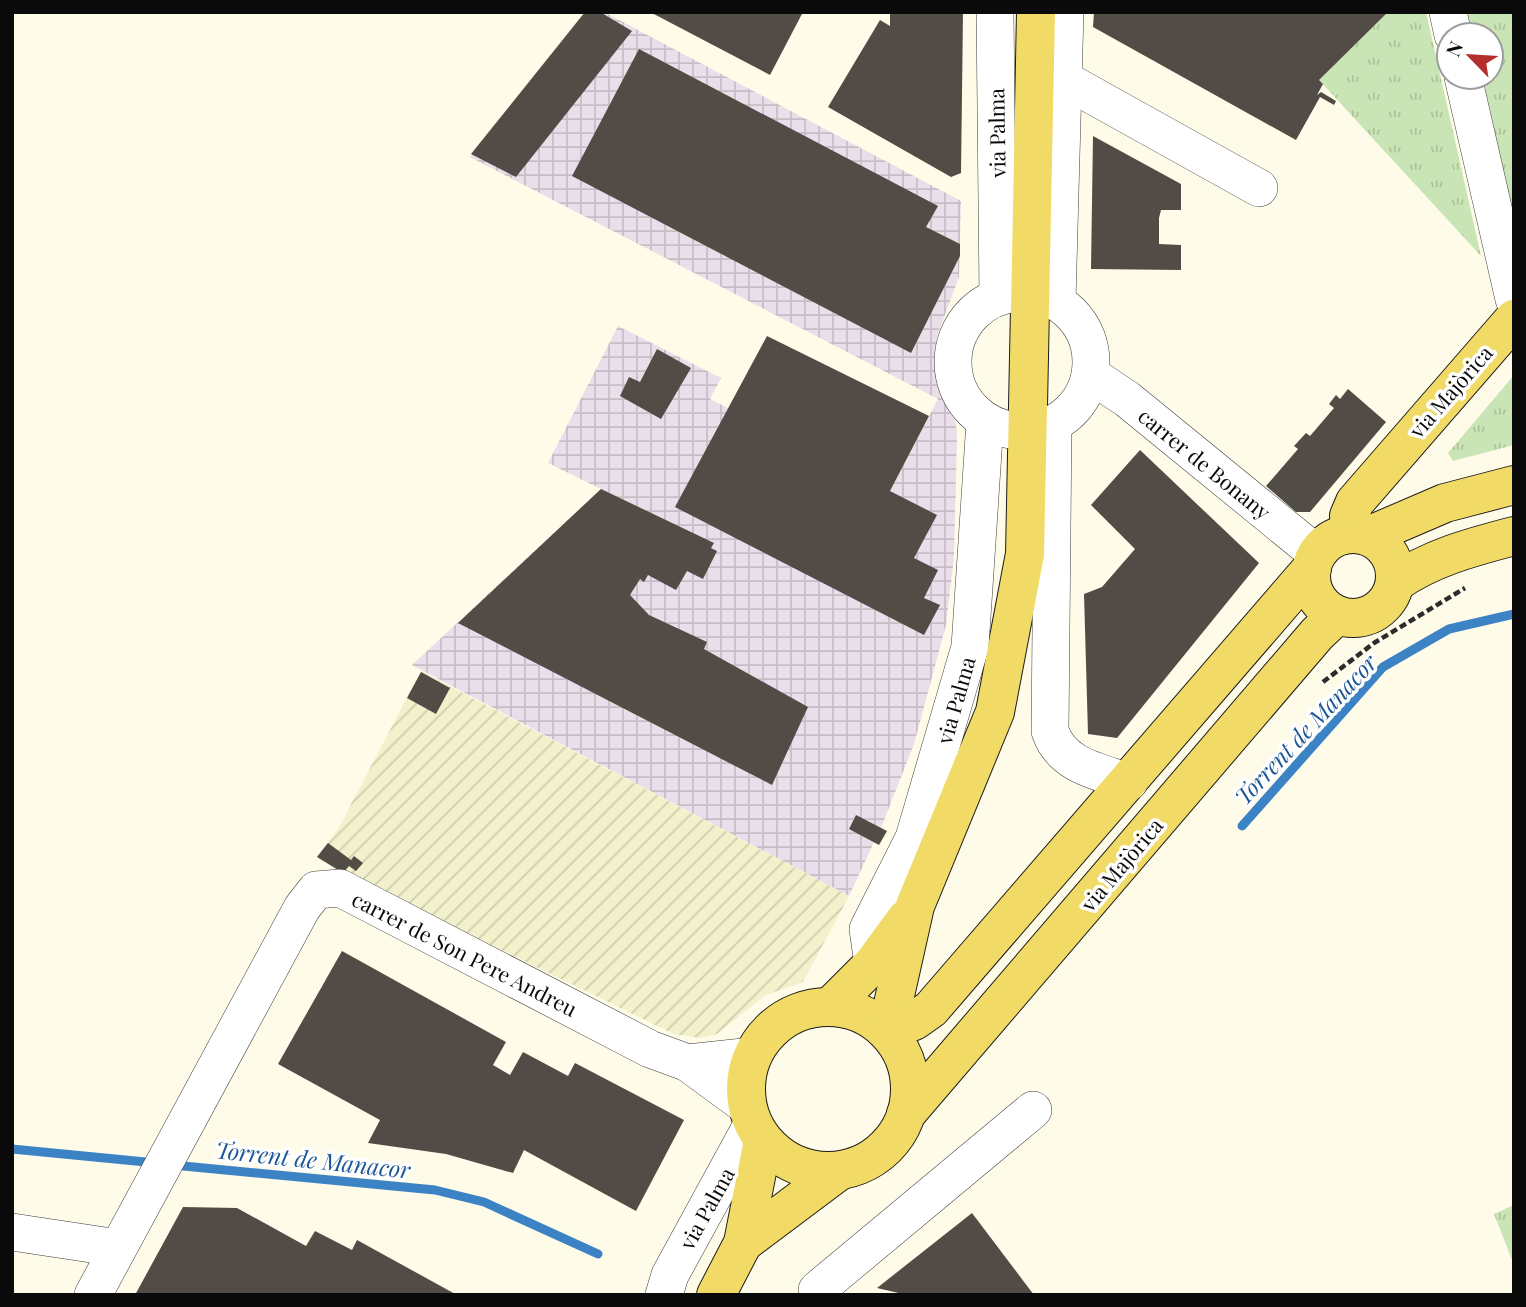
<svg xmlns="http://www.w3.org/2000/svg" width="1526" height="1307" font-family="'Playfair Display',serif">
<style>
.industrial{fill:url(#industrial-grid)}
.farmland{fill:url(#farmland-furrows)}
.grass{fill:url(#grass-tufts)}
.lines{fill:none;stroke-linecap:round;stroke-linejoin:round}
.stream{stroke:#3c83c5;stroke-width:9}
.building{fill:#524c47}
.minor-casing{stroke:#3d3d3d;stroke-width:38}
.major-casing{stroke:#1b1b1b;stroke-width:40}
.path{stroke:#2c2c2c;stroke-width:4.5;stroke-dasharray:7 3.5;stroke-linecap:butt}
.minor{stroke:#fff;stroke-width:37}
.major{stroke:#f1da66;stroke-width:38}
.labels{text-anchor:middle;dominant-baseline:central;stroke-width:7;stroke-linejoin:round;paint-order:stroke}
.street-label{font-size:21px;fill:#0a0a0a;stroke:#fff}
.water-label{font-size:23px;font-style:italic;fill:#1c5694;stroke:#fff}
</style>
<defs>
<pattern id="industrial-grid" width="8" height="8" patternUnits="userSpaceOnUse" patternTransform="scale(1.75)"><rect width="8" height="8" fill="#e9dee9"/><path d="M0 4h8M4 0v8" fill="none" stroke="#c6bdc6"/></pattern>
<pattern id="farmland-furrows" width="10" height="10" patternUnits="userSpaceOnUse" patternTransform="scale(1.75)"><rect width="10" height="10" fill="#f2f1cb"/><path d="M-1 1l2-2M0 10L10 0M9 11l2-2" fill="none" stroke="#cecdad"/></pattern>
<pattern id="grass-tufts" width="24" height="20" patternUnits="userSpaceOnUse" patternTransform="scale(1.75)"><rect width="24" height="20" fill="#cae5b5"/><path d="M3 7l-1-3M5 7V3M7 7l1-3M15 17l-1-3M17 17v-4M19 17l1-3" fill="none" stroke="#acc39a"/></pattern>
</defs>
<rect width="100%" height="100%" fill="#fefbe9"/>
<polygon class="industrial" points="585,12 604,12 961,201 959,277 937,336 934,363 945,402 956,423 957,437 954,557 946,625 914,744 881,828 856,816 849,828 874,842 849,896 412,665 601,489 548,463 618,326 721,378 710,399 890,491 938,399 470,157"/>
<polygon class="farmland" points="421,671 849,896 803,982 766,995 717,1034 700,1038 674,1034 359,881 317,857 338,829"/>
<g class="grass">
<polygon points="1388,12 1426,12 1481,256 1319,80"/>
<polygon points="1467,12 1514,12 1514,220 1482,77 1491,77 1491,35 1472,35"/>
<polygon points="1514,375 1514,445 1453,461 1448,453"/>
<polygon points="1514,1205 1514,1265 1494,1214"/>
</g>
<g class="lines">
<g class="stream">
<polyline points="1242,826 1383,667 1449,629 1514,614"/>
<polyline points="12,1149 156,1163"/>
<polyline points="173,1165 435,1190 484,1202 598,1254"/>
</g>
</g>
<g class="building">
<polygon points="585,12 600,12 632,31 516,177 471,154"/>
<polygon points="650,12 803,12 770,75"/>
<polygon points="890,12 963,12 961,173 951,177 828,107 880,20 890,26"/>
<polygon points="1094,12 1388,12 1319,80 1323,84 1317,95 1321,92 1336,101 1334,105 1320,97 1296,140 1093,27"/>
<polygon points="639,49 938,206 926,227 960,244 960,256 911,353 572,176"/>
<polygon points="1093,136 1181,184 1181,210 1161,210 1159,218 1159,244 1181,245 1181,270 1091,269"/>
<polygon points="767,336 929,416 890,491 937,515 914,558 938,570 924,598 940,605 924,635 675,507"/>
<polygon points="657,349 691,368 661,419 620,396 629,377 640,382"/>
<polygon points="1348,389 1386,422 1310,512 1296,512 1266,486 1298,449 1294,446 1306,433 1310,436 1334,408 1329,404 1336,395 1340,399"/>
<polygon points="1140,450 1259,563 1117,738 1088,734 1084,594 1102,587 1135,549 1091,505"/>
<polygon points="601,489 714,543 711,548 717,551 703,579 687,571 676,590 648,575 644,582 640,579 630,595 649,615 707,642 704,649 808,707 772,785 458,623"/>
<polygon points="421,672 450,688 436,714 407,698"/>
<polygon points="856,815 887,831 879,845 849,829"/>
<polygon points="328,843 351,860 354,856 363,863 356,871 349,866 343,873 317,857"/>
<polygon points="342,951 506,1042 493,1065 510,1075 523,1052 568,1076 575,1063 684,1120 636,1211 524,1150 513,1173 446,1154 368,1143 380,1120 278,1064"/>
<polygon points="183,1207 237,1208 306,1246 315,1231 352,1250 357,1240 457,1295 135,1295"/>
<polygon points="972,1213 1034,1295 907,1295 877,1288"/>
</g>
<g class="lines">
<g class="minor-casing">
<g id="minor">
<polyline points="995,12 998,296"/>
<polyline points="1448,12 1453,35"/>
<polyline points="1463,77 1514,299"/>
<polyline points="1065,80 1259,188"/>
<circle cx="1022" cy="362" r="69"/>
<polyline points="1057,301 1065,12"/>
<polyline points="1091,375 1127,399 1317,554"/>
<path d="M 1053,425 L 1050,731 C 1062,766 1097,771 1129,782"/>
<polyline points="873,964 868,929 914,838 970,647 985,422"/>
<polyline points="748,1107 688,1063 753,1056"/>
<polyline points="12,1232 118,1248"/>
<polyline points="817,1290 1033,1110"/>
<polyline points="93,1295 302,908 316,890 340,888 650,1049 688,1063"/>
<polyline points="664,1295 670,1275 753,1123"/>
</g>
</g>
<g class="major-casing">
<g id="major">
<polyline points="1354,533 1349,516 1355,502 1514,319"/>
<circle cx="1353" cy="576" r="42"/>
<polyline points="1368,536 1445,503 1514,485"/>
<path d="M 1395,583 C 1430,558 1472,547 1514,536"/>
<polyline points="830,1007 873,964 906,919"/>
<circle cx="828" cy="1089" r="82"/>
<polyline points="887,1031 915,906 995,712 1025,554 1036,12"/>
<polyline points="887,1031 914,1021 931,1009 1312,568"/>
<polyline points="906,1114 1317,634 1337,615"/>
<polyline points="743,1243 839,1171"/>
<polyline points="716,1295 743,1243 763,1141"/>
</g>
</g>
<polyline class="path" points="1323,682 1374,643 1465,588"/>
<use href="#minor" class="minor"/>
<use href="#major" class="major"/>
</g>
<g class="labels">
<g class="street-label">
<text transform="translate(996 133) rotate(-91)">via Palma</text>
<text transform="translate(1450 391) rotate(-49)">via Majòrica</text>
<text transform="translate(1205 463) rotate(39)">carrer de Bonany</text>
<text transform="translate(955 700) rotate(-74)">via Palma</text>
<text transform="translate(1121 864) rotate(-50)">via Majòrica</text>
<text transform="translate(465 953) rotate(27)">carrer de Son Pere Andreu</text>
<text transform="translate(706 1208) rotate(-61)">via Palma</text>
</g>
<g class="water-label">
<text transform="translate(1305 729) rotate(-47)">Torrent de Manacor</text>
<text transform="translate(313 1159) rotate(6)">Torrent de Manacor</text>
</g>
</g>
<rect width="1526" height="1307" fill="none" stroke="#0a0a0a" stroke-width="28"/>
<g transform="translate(1470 56) rotate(295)"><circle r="33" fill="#ffffff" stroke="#9d9d9d" stroke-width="2"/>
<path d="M0-5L12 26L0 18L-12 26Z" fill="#b22f2b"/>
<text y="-10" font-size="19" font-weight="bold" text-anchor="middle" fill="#0a0a0a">N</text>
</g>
</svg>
